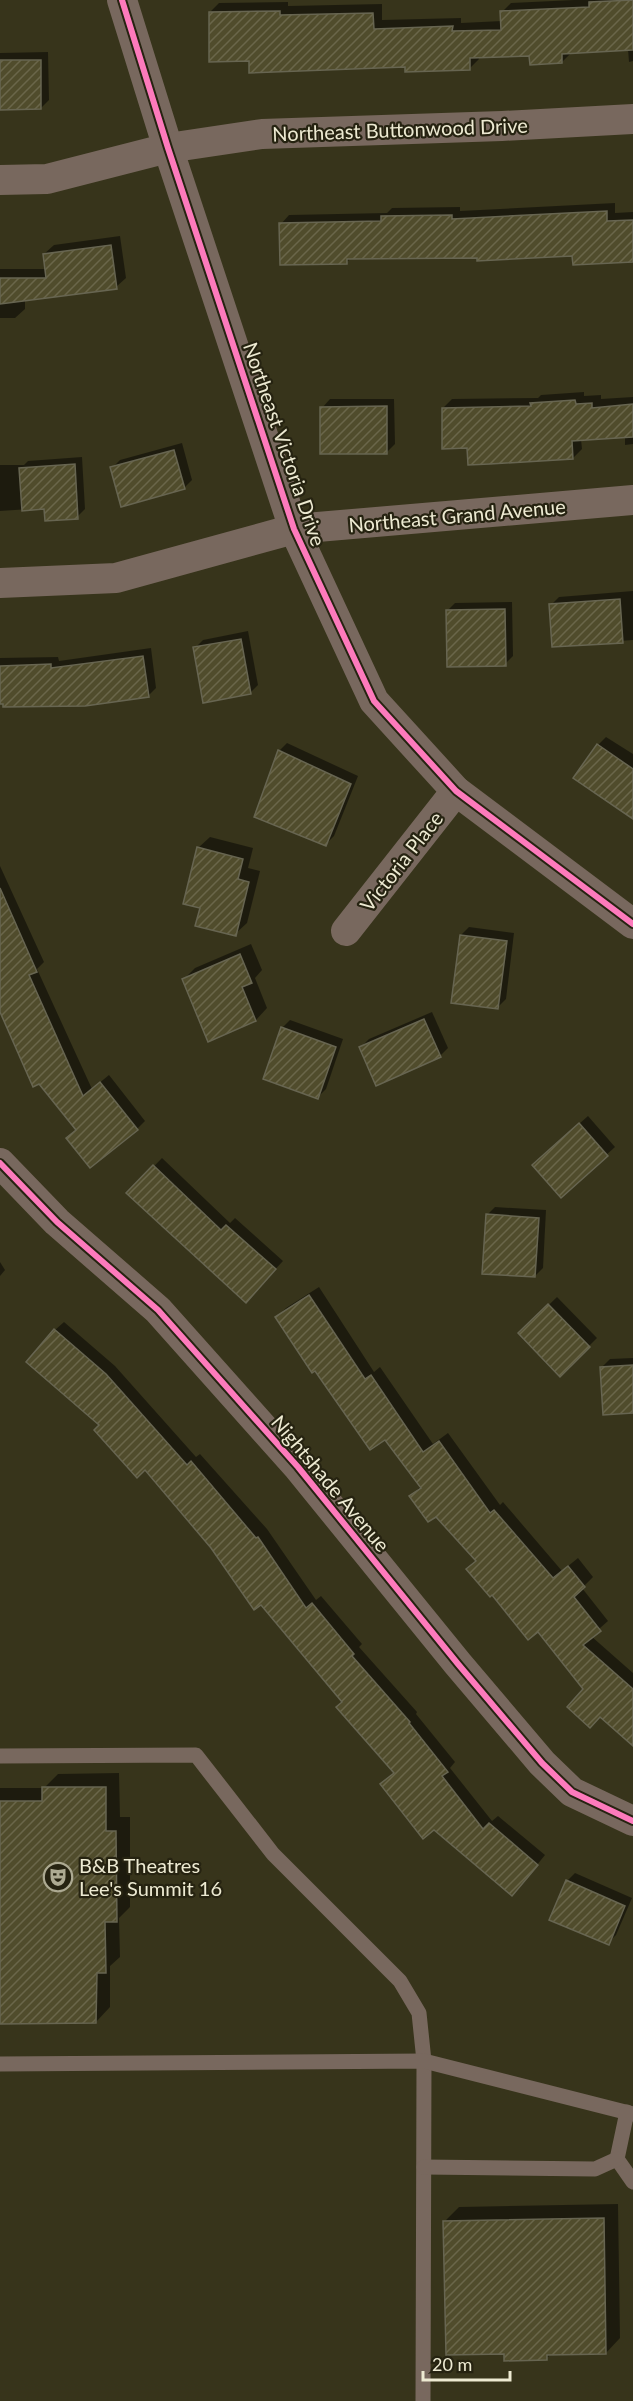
<svg xmlns="http://www.w3.org/2000/svg" width="633" height="2401" font-family="Lato,sans-serif">
<style>
.shadow{fill:#0007}
.building{fill:url(#building-hatch);stroke:#676551;stroke-width:1.5}
.lines{fill:none;stroke-linecap:round;stroke-linejoin:round}
.service{stroke:#78685e;stroke-width:15}
.minor{stroke:#78685e;stroke-width:30}
.cycleway-casing{stroke:#262311;stroke-width:10}
.cycleway{stroke:#fd7abc;stroke-width:6}
.labels{text-anchor:middle;dominant-baseline:central;stroke-width:4.5;stroke-linejoin:round;paint-order:stroke}
.street-label{font-size:20px;fill:#edead2;stroke:#262311}
.poi-label{font-size:20px;fill:#edead2;stroke:#262311;text-anchor:start}
</style>
<defs>
<pattern id="building-hatch" width="6" height="6" patternUnits="userSpaceOnUse" patternTransform="scale(1.5)"><rect width="6" height="6" fill="#504c2c"/><path d="M-1 1l2-2M0 6l6-6M5 7l2-2" fill="none" stroke="#6a664a"/></pattern>
</defs>
<rect width="100%" height="100%" fill="#37341b"/>
<g class="shadow">
<polygon points="574,0 633,0 633,61 629,62 628,49 572,52 562,62 531,54 478,56 479,59 470,68 251,59 210,12 219,3 288,2 288,6 382,4 382,20 461,18 461,23 502,21 502,12 511,3"/>
<polygon points="48,52 49,100 41,108 0,107 0,53"/>
<polygon points="615,203 615,213 633,212 633,260 574,255 351,258 347,262 281,224 289,215 387,213 392,208 460,207 460,211"/>
<polygon points="120,236 126,278 116,287 25,299 25,309 15,318 0,318 0,269 46,269 44,254 54,245"/>
<polygon points="584,392 584,396 601,395 601,399 633,397 633,444 625,445 625,436 581,439 582,449 573,458 468,447 443,408 452,399 538,398 541,395"/>
<polygon points="330,399 394,399 395,444 387,452 322,408"/>
<polygon points="182,443 192,480 184,488 112,468 120,460"/>
<polygon points="82,457 85,509 77,517 45,508 0,511 0,465 24,465 28,461"/>
<polygon points="633,591 633,640 554,646 551,605 559,597"/>
<polygon points="512,602 513,656 505,664 447,611 455,603"/>
<polygon points="248,631 258,685 250,693 195,648 203,640"/>
<polygon points="151,648 156,688 148,696 0,703 0,658 58,657 59,661"/>
<polygon points="606,737 633,754 633,809 598,745"/>
<polygon points="287,743 358,776 334,836 326,844 279,751"/>
<polygon points="210,837 253,848 248,868 260,871 247,923 235,934 202,907 198,848"/>
<polygon points="0,866 44,962 37,969 92,1089 109,1075 145,1121 137,1129 77,1129 0,988"/>
<polygon points="469,927 514,933 506,999 498,1007 461,935"/>
<polygon points="251,944 262,970 255,978 267,1008 256,1020 209,1040 184,979 195,968"/>
<polygon points="432,1012 448,1048 440,1056 361,1047 369,1039"/>
<polygon points="290,1020 343,1039 326,1089 318,1097 282,1028"/>
<polygon points="588,1116 615,1147 561,1196 542,1157"/>
<polygon points="162,1158 230,1223 235,1218 283,1261 253,1293 128,1193"/>
<polygon points="495,1207 546,1210 543,1268 535,1276 487,1215"/>
<polygon points="0,1262 5,1270 0,1276"/>
<polygon points="319,1287 374,1372 380,1367 433,1444 448,1433 500,1505 503,1502 562,1571 578,1558 593,1577 582,1588 608,1621 591,1636 633,1673 633,1725 585,1689 538,1630 436,1515 411,1496 421,1486 385,1437 277,1317 286,1308"/>
<polygon points="557,1297 597,1338 560,1375 520,1333"/>
<polygon points="64,1322 115,1366 196,1457 200,1454 267,1529 316,1600 321,1596 362,1644 359,1647 417,1712 416,1714 455,1762 450,1768 492,1821 498,1816 545,1855 520,1886 382,1784 395,1772 344,1702 145,1468 101,1425 55,1330"/>
<polygon points="633,1358 633,1412 602,1367 610,1359"/>
<polygon points="119,1773 120,1817 130,1817 130,1907 119,1918 120,1957 110,1966 110,2007 96,2022 0,2022 0,1788 44,1788 58,1774"/>
<polygon points="575,1873 632,1898 616,1935 608,1943 567,1881"/>
<polygon points="618,2204 620,2338 606,2353 551,2354 547,2358 506,2352 444,2222 459,2207"/>
</g>
<g class="building">
<polygon points="633,0 633,50 562,54 562,63 530,65 529,56 470,58 470,70 405,72 405,67 249,73 249,61 209,62 209,12 280,11 280,15 373,13 374,29 453,26 452,31 501,30 500,11 589,7 589,2"/>
<polygon points="0,60 41,60 41,109 0,110"/>
<polygon points="607,211 607,221 633,220 633,262 573,265 572,256 477,261 477,258 347,259 347,264 280,265 279,223 381,221 381,216 452,215 452,219"/>
<polygon points="111,245 117,289 0,304 0,278 46,278 43,254"/>
<polygon points="575,400 576,404 592,403 592,408 633,404 633,437 572,441 573,459 490,464 468,465 467,448 442,449 442,408 531,406 530,403"/>
<polygon points="387,406 387,454 320,454 320,407"/>
<polygon points="174,450 185,489 121,507 110,467"/>
<polygon points="75,464 78,519 45,521 44,509 22,511 19,468"/>
<polygon points="620,599 623,643 552,647 549,604"/>
<polygon points="505,609 506,666 447,667 446,610"/>
<polygon points="241,639 251,694 203,703 193,647"/>
<polygon points="143,656 149,697 85,706 3,707 3,704 0,704 0,666 51,664 51,668"/>
<polygon points="597,744 633,769 633,819 573,778"/>
<polygon points="278,750 351,784 326,846 254,817"/>
<polygon points="197,847 243,859 238,879 249,882 236,936 195,926 200,908 183,904"/>
<polygon points="0,888 37,972 29,975 83,1096 100,1082 138,1130 90,1168 66,1138 76,1130 39,1084 33,1087 0,1012"/>
<polygon points="460,935 507,941 498,1009 451,1003"/>
<polygon points="240,954 252,983 242,987 256,1021 208,1042 182,979"/>
<polygon points="424,1019 441,1057 376,1086 359,1047"/>
<polygon points="281,1027 336,1047 318,1099 263,1079"/>
<polygon points="579,1123 608,1156 561,1198 532,1165"/>
<polygon points="153,1165 221,1230 226,1225 276,1269 246,1303 126,1193"/>
<polygon points="486,1214 539,1218 535,1277 482,1274"/>
<polygon points="309,1295 365,1379 371,1375 423,1452 439,1441 490,1513 494,1510 553,1578 568,1566 585,1587 574,1597 601,1631 583,1645 633,1689 633,1746 600,1717 590,1728 567,1707 583,1689 538,1632 528,1640 492,1595 490,1597 466,1569 476,1561 436,1517 428,1522 409,1496 421,1488 385,1440 370,1450 315,1371 312,1373 275,1317"/>
<polygon points="548,1304 590,1347 560,1377 518,1333"/>
<polygon points="54,1329 106,1374 187,1465 191,1461 256,1538 258,1537 306,1608 312,1603 354,1654 352,1656 410,1722 409,1723 448,1772 442,1776 483,1829 489,1823 538,1865 512,1896 434,1830 423,1839 380,1784 394,1773 336,1707 342,1702 261,1605 254,1610 211,1548 145,1470 137,1478 94,1430 99,1425 26,1362"/>
<polygon points="633,1365 633,1413 603,1415 600,1367"/>
<polygon points="42,1787 106,1787 106,1831 116,1831 117,1922 105,1922 106,1973 97,1973 96,2023 0,2024 0,1801 42,1801"/>
<polygon points="566,1880 625,1906 609,1945 549,1920"/>
<polygon points="604,2218 606,2354 547,2355 547,2360 504,2361 504,2354 446,2355 443,2221"/>
</g>
<g class="lines">
<g class="service">
<polyline points="0,1756 196,1755 273,1854 400,1981 419,2013 424,2061 423,2401"/>
<polyline points="0,2064 424,2061 633,2114"/>
<polyline points="627,2112 617,2159 633,2182"/>
<polyline points="424,2167 595,2169 617,2159"/>
</g>
<g class="minor">
<polyline points="122,0 168,148 294,529 374,701 456,791 633,924"/>
<polyline points="0,180 47,179 168,148 262,134 502,126 633,119"/>
<polyline points="0,583 116,578 294,529 633,500"/>
<polyline points="346,931 456,791"/>
<polyline points="0,1163 57,1222 158,1310 298,1467 458,1664 542,1763 572,1792 633,1821"/>
</g>
<g class="cycleway-casing">
<g id="cycleway">
<polyline points="122,0 168,148 294,529 374,701 456,791 633,924"/>
<polyline points="0,1163 57,1222 158,1310 298,1467 458,1664 542,1763 572,1792 633,1821"/>
</g>
</g>
<use href="#cycleway" class="cycleway"/>
</g>
<defs>
<g id="theatre-ring" transform="scale(1.5)"><circle r="9.5" fill="#262311" stroke="#adaa92" stroke-width="1.5"/><path d="M-5-5.5Q0-4 5-5.5V0Q5 5 0 6Q-5 5-5 0ZM-3.3-2.5H-1v1.5H-3.3ZM1-2.5H3.3v1.5H1ZM-2.8 1Q0 5.5 2.8 1Z" fill="#adaa92"/></g>
</defs>
<g fill-rule="evenodd">
<use href="#theatre-ring" x="58" y="1877"/>
</g>
<g class="labels">
<g class="street-label">
<text transform="translate(400 129) rotate(-2)">Northeast Buttonwood Drive</text>
<text transform="translate(285 444) rotate(71)">Northeast Victoria Drive</text>
<text transform="translate(457 515) rotate(-5)">Northeast Grand Avenue</text>
<text transform="translate(401 861) rotate(-52)">Victoria Place</text>
<text transform="translate(331 1483) rotate(50)">Nightshade Avenue</text>
</g>
<g class="poi-label">
<text x="79" y="1865">B&amp;B Theatres<tspan x="79" dy="23">Lee's Summit 16</tspan></text>
</g>
</g>
<path d="M423 2371v9h87v-9" fill="none" stroke="#edead2" stroke-width="3"/>
<text x="432" y="2371" font-size="18" fill="#edead2" stroke="#262311" stroke-width="4.5" paint-order="stroke">20 m</text>
</svg>
